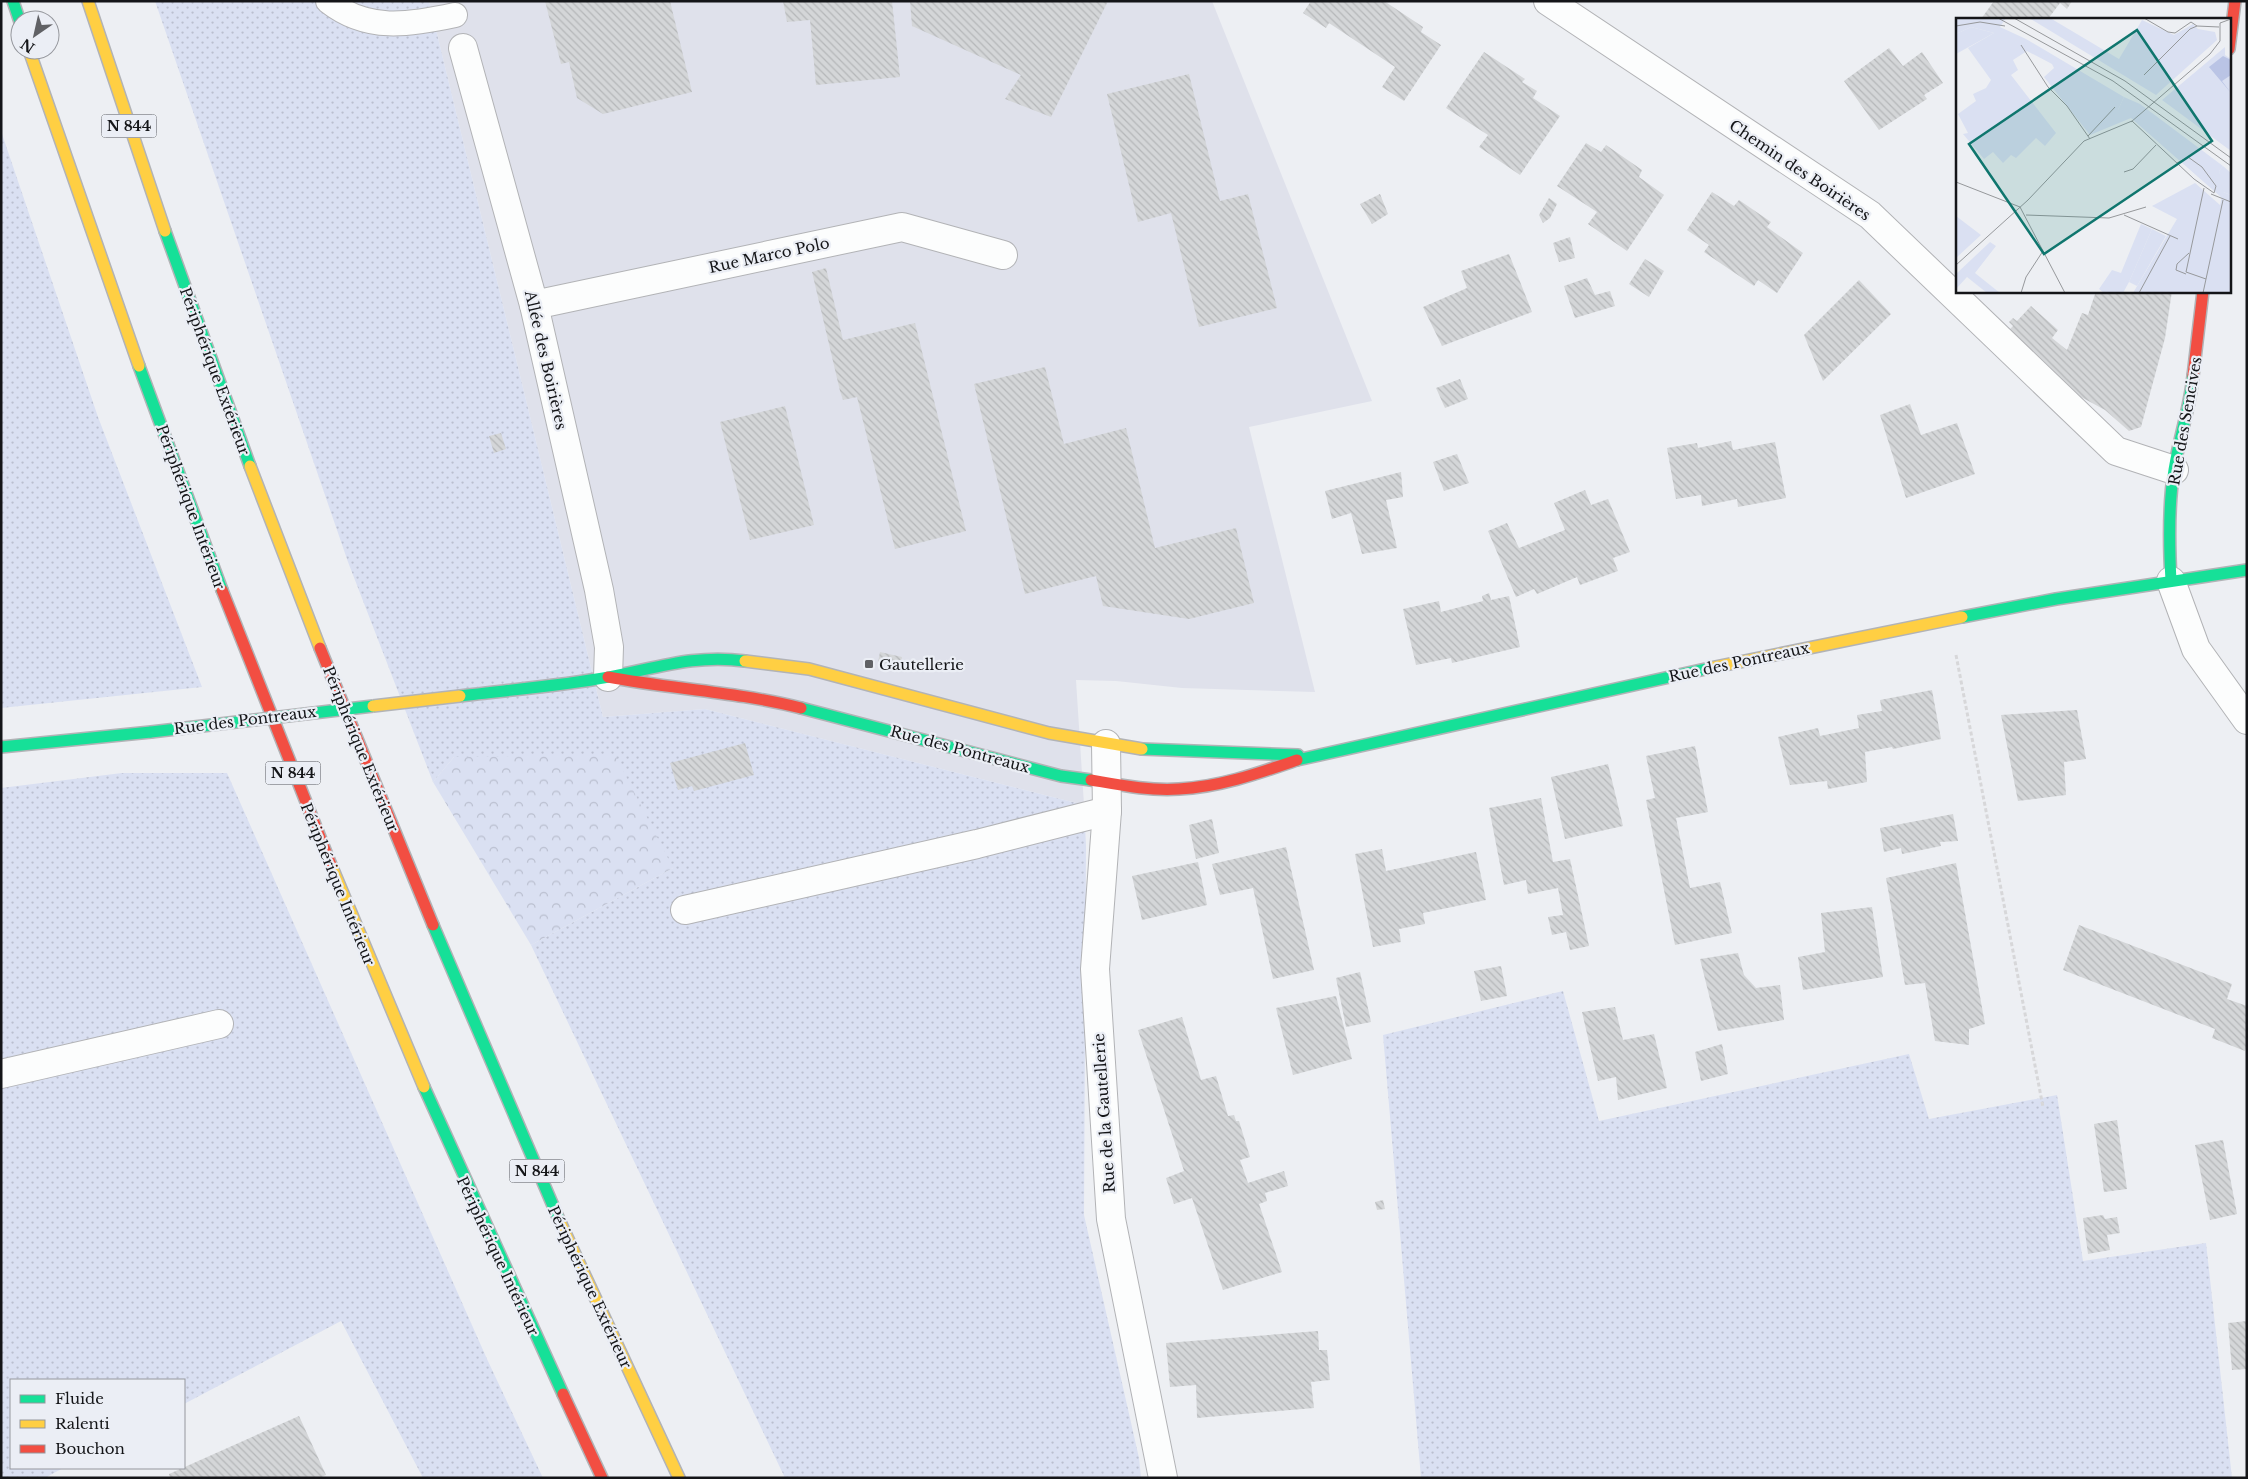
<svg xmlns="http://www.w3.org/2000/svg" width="2248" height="1479" font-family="'Libre Baskerville',serif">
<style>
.built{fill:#dfe1eb}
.grass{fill:url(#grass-dots)}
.forest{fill:url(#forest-crowns)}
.building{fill:url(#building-back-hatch)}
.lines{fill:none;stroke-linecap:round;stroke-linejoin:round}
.lane-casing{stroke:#b2b3b6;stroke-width:26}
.street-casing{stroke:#b2b3b6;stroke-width:30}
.fast-casing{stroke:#b2b3b6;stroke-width:14}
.slow-casing{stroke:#b2b3b6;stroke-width:14}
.jam-casing{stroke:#b2b3b6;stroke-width:14}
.path{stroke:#d7d7d9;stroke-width:3;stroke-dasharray:4 2.5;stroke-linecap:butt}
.lane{stroke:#fcfdfd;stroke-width:24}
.street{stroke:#fcfdfd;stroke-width:28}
.fast{stroke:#16e098;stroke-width:11}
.slow{stroke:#ffcf43;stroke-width:11}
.jam{stroke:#f24e42;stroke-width:11}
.fast-bridge-casing{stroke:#b2b3b6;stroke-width:14;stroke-linecap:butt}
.slow-bridge-casing{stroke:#b2b3b6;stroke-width:14;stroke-linecap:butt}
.fast-bridge{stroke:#16e098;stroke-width:11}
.slow-bridge{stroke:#ffcf43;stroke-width:11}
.poi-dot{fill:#606165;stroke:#ebeef5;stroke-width:2}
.labels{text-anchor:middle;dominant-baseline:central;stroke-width:4.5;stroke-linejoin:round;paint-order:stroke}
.shield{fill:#ebeef5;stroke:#54565a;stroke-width:1}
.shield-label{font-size:14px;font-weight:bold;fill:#141518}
.street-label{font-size:15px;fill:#141518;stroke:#ebeef5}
.poi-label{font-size:15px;fill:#141518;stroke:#ebeef5;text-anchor:start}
.inset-road{fill:none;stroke:#96989b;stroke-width:1}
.view{fill:#0f766e;fill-opacity:0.15;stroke:#0f766e;stroke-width:2.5}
.inset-edge{fill:none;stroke:#141518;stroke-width:2.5}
</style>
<defs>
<pattern id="grass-dots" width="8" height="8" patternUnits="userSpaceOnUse" patternTransform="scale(1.25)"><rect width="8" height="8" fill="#dae0f2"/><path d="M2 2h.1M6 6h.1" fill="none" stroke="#babfcf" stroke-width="1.8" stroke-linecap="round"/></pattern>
<pattern id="forest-crowns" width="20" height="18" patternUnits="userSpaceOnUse" patternTransform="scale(1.25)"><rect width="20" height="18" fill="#dae0f2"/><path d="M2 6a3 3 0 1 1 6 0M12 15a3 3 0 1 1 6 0" fill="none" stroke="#babfcf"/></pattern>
<pattern id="building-back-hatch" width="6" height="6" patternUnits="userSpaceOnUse" patternTransform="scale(1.25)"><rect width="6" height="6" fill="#d4d6d8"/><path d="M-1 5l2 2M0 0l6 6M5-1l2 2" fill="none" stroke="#b5b7b9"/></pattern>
</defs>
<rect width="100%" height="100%" fill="#edeff3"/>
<polygon class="built" points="429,1 1212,1 1372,401 1249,427 1315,692 1182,688 1116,681 1076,680 1084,805 705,709 603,717"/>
<g class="grass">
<polygon points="155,1 429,1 603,717 705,709 1084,805 1086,846 1084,1215 1139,1458 1141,1478 785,1478 531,945 673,868 454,757 433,782 348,562"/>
<polygon points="1,131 98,417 202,687 1,708"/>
<polygon points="122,773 227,773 487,1359 543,1478 423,1478 341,1321 184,1404 184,1380 11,1380 11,1468 63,1468 45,1478 1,1478 1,788"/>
<polygon points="1563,991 1599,1121 1909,1054 1929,1119 2057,1095 2083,1261 2206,1243 2232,1478 1421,1478 1383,1035"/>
</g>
<polygon class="forest" points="615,755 673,868 531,945 433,782 454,757"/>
<g class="building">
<polygon points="545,1 670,1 692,92 603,114 577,98 569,62 561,64"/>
<polygon points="783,1 892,1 900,77 816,85 810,20 787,22"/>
<polygon points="910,1 1108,1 1051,117 1005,99 1021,75 912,26"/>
<polygon points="1311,1 1384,1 1423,27 1421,32 1441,45 1404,101 1382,87 1395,67 1329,23 1326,28 1303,13"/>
<polygon points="1994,1 2072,1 2067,9 2060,3 2048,19 1981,19"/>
<polygon points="1889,48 1903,66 1922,52 1943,83 1924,95 1927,99 1879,130 1844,81"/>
<polygon points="1484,52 1525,79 1522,82 1537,91 1533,98 1560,116 1520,175 1479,147 1488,135 1446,108"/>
<polygon points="1189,74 1220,201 1248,194 1277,308 1199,327 1171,213 1138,222 1107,94"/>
<polygon points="1586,143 1601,152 1606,145 1642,170 1639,177 1664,195 1627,251 1588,224 1597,212 1557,186"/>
<polygon points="1712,192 1734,206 1739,200 1771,222 1767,227 1803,253 1777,293 1758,280 1754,286 1704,252 1709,245 1687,230"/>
<polygon points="1380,194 1388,214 1372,224 1360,204"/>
<polygon points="1549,198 1557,204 1550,218 1543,223 1539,215"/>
<polygon points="1570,237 1575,258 1559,262 1553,243"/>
<polygon points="1509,254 1532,312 1442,346 1423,307 1467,288 1461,271"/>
<polygon points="1645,259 1664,271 1649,297 1629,284"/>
<polygon points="826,268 843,340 915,323 966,531 895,549 857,397 843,400 840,391 812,272"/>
<polygon points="1587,278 1595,295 1610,291 1615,306 1575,318 1564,286"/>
<polygon points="1859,280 1891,314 1823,381 1804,335"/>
<polygon points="2096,291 2172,291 2165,338 2141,427 2129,431 2105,410 2081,397 2008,331 2013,326 2009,322 2013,318 2017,321 2031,306 2058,330 2052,338 2067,350 2082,313 2088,315"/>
<polygon points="1045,367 1064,444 1126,428 1155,548 1236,528 1254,603 1189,619 1103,606 1096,576 1025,594 974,384"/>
<polygon points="1460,379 1468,399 1445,408 1436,388"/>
<polygon points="1910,404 1921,435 1957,423 1975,474 1906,498 1880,415"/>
<polygon points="785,406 814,525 750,540 720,422"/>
<polygon points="501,433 506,449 494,453 489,436"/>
<polygon points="1731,441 1733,450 1775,442 1786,498 1738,507 1737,499 1702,506 1701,495 1676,499 1667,448 1697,443 1698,448"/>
<polygon points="1457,454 1469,483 1444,491 1433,462"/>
<polygon points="1401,472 1403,497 1386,500 1397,548 1362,554 1351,513 1332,519 1325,491"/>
<polygon points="1585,490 1591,505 1608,499 1630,552 1613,558 1618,571 1580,585 1577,577 1537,594 1534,589 1516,597 1488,531 1507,523 1519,548 1565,530 1554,503"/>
<polygon points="1489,593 1491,600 1509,596 1520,647 1452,663 1451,658 1416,665 1403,609 1439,601 1441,612 1483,601 1482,596"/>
<polygon points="880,652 902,657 900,667 878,662"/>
<polygon points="1932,690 1941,739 1893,749 1892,747 1865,752 1867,782 1828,789 1827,781 1790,785 1778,737 1818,728 1820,736 1859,728 1857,715 1882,711 1880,700"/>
<polygon points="2077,710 2086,759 2064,762 2066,795 2018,801 2001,715"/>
<polygon points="745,743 754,775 694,791 692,786 678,790 670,763"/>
<polygon points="1695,746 1708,812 1676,818 1690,888 1720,882 1732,933 1675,945 1646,800 1655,798 1646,756"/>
<polygon points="1608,764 1623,826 1565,839 1551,777"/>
<polygon points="1541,798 1553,862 1570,859 1589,946 1570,950 1566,932 1552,935 1548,917 1563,915 1558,888 1528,894 1526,880 1504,885 1489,808"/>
<polygon points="1953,814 1958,841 1940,842 1941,846 1902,854 1901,848 1884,852 1880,828"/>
<polygon points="1212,819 1219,853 1196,859 1189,825"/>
<polygon points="1286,847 1314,970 1273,979 1253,888 1220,895 1212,864"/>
<polygon points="1382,849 1386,871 1476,852 1486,900 1423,913 1425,924 1399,929 1401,942 1373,947 1355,854"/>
<polygon points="1198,862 1207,905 1142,920 1132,876"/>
<polygon points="1956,863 1985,1024 1969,1029 1969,1045 1935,1041 1925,983 1905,985 1886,878"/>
<polygon points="1872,907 1883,977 1803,990 1798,957 1825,952 1821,913"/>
<polygon points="2079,925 2232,984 2227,999 2247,1006 2247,1046 2245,1051 2212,1038 2215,1029 2063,970"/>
<polygon points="1738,953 1744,975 1756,988 1780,985 1784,1020 1718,1031 1700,959"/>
<polygon points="1501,966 1507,996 1481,1001 1474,971"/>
<polygon points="1360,972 1371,1022 1346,1027 1336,978"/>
<polygon points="1336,996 1352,1059 1293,1075 1276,1008"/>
<polygon points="1615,1007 1623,1040 1654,1034 1667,1088 1618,1100 1616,1077 1598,1081 1582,1012"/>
<polygon points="1182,1017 1201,1080 1216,1076 1228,1116 1234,1115 1236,1121 1239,1121 1250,1157 1240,1160 1248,1183 1284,1171 1288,1186 1265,1193 1267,1201 1259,1204 1282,1272 1223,1290 1192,1198 1174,1204 1166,1178 1184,1171 1138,1030"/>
<polygon points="1722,1044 1728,1074 1701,1081 1695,1052"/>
<polygon points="2117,1120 2127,1189 2104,1192 2094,1124"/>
<polygon points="2223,1140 2237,1214 2210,1220 2195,1145"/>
<polygon points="1383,1200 1385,1209 1377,1210 1375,1202"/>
<polygon points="2103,1215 2105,1219 2117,1217 2120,1233 2107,1235 2110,1250 2088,1254 2083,1218"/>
<polygon points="2247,1321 2247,1369 2232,1370 2228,1323"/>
<polygon points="1318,1331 1319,1350 1327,1350 1330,1380 1311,1382 1314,1408 1197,1418 1196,1385 1170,1387 1166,1343"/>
<polygon points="299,1416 326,1475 319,1478 170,1478 169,1474"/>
</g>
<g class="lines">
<g class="lane-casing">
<path id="lane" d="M 328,1 C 367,32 409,25 455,15"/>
</g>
<g class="street-casing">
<g id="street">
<polyline points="1548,1 1870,215 2116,451 2174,470"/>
<polyline points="463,48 534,305 599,590 609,647 608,677"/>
<polyline points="534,305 902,227 1003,255"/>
<polyline points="2171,581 2196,649 2247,720"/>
<polyline points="1106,744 1107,811 1095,969 1111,1219 1163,1478"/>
<polyline points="685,910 977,844 1107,811"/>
<polyline points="1,1074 219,1024"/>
</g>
</g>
<g class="fast-casing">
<g id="fast">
<polyline points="13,1 20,22"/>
<polyline points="165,231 250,466"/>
<polyline points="139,366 222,590"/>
<path d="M 2171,581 C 2169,544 2168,506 2174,470 C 2179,438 2190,408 2193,376"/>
<polyline points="1962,617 2056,599 2247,570"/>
<path d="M 460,696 C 509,690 560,686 609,677 C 657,668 695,654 745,661"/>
<polyline points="801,708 1061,776 1091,780"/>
<polyline points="1,747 151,732"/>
<polyline points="1142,749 1298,755"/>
<polyline points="1297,760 1710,668"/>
<polyline points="433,925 560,1222"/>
<polyline points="424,1087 563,1394"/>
</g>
</g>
<g class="slow-casing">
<g id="slow">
<polyline points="88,1 165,231"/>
<polyline points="29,50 139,366"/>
<polyline points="250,466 320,648"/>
<polyline points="745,661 809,669 1049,733 1142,749"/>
<polyline points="1710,668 1962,617"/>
<polyline points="331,865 424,1087"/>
<polyline points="560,1222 679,1478"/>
</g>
</g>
<g class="jam-casing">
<g id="jam">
<polyline points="2229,49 2235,1"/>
<polyline points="2193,376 2203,291"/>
<polyline points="222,590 331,865"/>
<polyline points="320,648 433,925"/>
<path d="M 608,677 C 672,689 738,692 801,708"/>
<path d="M 1091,780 C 1120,785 1149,791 1179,789 C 1220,787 1259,773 1297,760"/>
<polyline points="563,1394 602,1478"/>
</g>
</g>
<polyline class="path" points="1956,655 2043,1107"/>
<use href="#lane" class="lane"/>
<use href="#street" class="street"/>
<use href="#fast" class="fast"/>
<use href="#slow" class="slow"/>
<use href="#jam" class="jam"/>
<g class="fast-bridge-casing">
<polyline id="fast-bridge" points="151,732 373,706"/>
</g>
<g class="slow-bridge-casing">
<polyline id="slow-bridge" points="373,706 460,696"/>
</g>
<use href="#fast-bridge" class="fast-bridge"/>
<use href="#slow-bridge" class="slow-bridge"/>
</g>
<rect class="poi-dot" x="864" y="659" width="10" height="10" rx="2.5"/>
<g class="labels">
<g class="shield">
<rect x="101.5" y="114.5" width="55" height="23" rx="4"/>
<rect x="265.5" y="761.5" width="55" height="23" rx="4"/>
<rect x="509.5" y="1159.5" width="55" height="23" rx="4"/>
</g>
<g class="shield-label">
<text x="129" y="126">N 844</text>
<text x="293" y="773">N 844</text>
<text x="537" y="1171">N 844</text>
</g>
<g class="street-label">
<text transform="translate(1800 170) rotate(34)">Chemin des Boirières</text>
<text transform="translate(769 255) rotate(-12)">Rue Marco Polo</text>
<text transform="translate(546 360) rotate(77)">Allée des Boirières</text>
<text transform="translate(215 371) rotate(70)">Périphérique Extérieur</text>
<text transform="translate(2185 421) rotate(-80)">Rue des Sencives</text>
<text transform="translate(191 507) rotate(70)">Périphérique Intérieur</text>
<text transform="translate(1739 662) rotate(-12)">Rue des Pontreaux</text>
<text transform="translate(245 720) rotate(-7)">Rue des Pontreaux</text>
<text transform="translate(361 749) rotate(68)">Périphérique Extérieur</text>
<text transform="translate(960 749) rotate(15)">Rue des Pontreaux</text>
<text transform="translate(338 884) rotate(68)">Périphérique Intérieur</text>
<text transform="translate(1104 1113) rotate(-94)">Rue de la Gautellerie</text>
<text transform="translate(498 1256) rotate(65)">Périphérique Intérieur</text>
<text transform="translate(590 1287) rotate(65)">Périphérique Extérieur</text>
</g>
<g class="poi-label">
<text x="879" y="664">Gautellerie</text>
</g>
</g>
<g transform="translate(1956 18)">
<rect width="275" height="275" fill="#edeff3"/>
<path d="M 0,0 L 50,0 L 44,9 L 70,21 L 168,79 L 162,92 L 184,86 L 267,148 L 263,153 L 269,171 L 266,180 L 175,100 L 134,117 L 88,59 L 98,50 L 96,46 L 71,33 L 57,42 L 62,52 L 55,57 L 100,115 L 89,128 L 80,120 L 60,140 L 55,137 L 47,145 L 37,134 L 28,141 L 7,116 L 12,115 L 2,96 L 20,83 L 17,76 L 30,70 L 35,62 L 12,30 L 38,15 L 15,9 L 0,16 ZM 73,0 L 94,0 L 163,41 L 186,2 L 218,17 L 237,6 L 242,11 L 259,14 L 261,22 L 200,77 ZM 269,29 L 269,37 L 275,41 L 275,133 L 206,82 ZM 0,198 L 25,217 L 0,240 ZM 185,206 L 196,211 L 173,264 L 167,275 L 148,275 L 143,271 L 156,252 L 165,255 ZM 34,224 L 40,228 L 19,255 L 44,275 L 31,275 L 11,259 L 0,271 L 0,256 Z" fill="#dae0f2"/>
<path d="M 15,9 L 38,15 L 0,36 L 0,16 ZM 168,79 L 184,86 L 172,97 L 162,92 ZM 267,148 L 275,155 L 275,177 L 267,174 L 263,153 ZM 196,211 L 210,218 L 181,268 L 173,264 Z" fill="#dae0f2"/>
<path d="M 239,165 L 264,187 L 267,174 L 275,177 L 275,275 L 177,275 L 221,201 L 196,188 Z" fill="#dae0f2"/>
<path d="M 267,38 L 275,42 L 275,57 L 266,63 L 275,75 L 253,49 Z" fill="#bac4e5"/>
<path class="inset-road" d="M 42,0 L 157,63 L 275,148M 58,0 L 169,63 L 275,140M 188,0 L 212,14 L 219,15 L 235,4 L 241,8M 0,8 L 24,4 L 49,8M 65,27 L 92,69 L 111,88 L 134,121M 188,57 L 234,11 L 241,8 L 263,9M 176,103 L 238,161 L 258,175 L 260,168 L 246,149 L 232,139 L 221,145M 175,104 L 254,36 L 264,23 L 264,5 L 275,1M 132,118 L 159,89M 168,154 L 177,151 L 200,127M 0,164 L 64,189 L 109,275M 248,170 L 230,254 L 250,261M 255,176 L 275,184M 70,197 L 153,200 L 190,189M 168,197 L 222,221M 0,247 L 72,182 L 128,123 L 176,103M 230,256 L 220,252 L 221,246 L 233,235M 65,275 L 70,259 L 87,233M 183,275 L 214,218M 247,275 L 267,182"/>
<path class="view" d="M 181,12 L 256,123 L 88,236 L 13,126 Z"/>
<rect width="275" height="275" class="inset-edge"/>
</g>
<rect width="2248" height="1479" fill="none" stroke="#141518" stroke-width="5"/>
<rect x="10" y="1379" width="175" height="90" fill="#ebeef5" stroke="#95979d"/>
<rect x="20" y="1395" width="25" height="8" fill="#16e098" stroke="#95979d"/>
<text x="55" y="1404" font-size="15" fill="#141518">Fluide</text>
<rect x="20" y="1420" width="25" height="8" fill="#ffcf43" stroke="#95979d"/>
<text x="55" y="1429" font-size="15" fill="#141518">Ralenti</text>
<rect x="20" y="1445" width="25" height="8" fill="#f24e42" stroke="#95979d"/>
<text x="55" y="1454" font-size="15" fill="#141518">Bouchon</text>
<g transform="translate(35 35) rotate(214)"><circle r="24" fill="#ebeef5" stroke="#95979d"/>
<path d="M0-4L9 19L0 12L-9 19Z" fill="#606165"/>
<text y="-8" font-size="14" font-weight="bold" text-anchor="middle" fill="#141518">N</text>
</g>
</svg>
